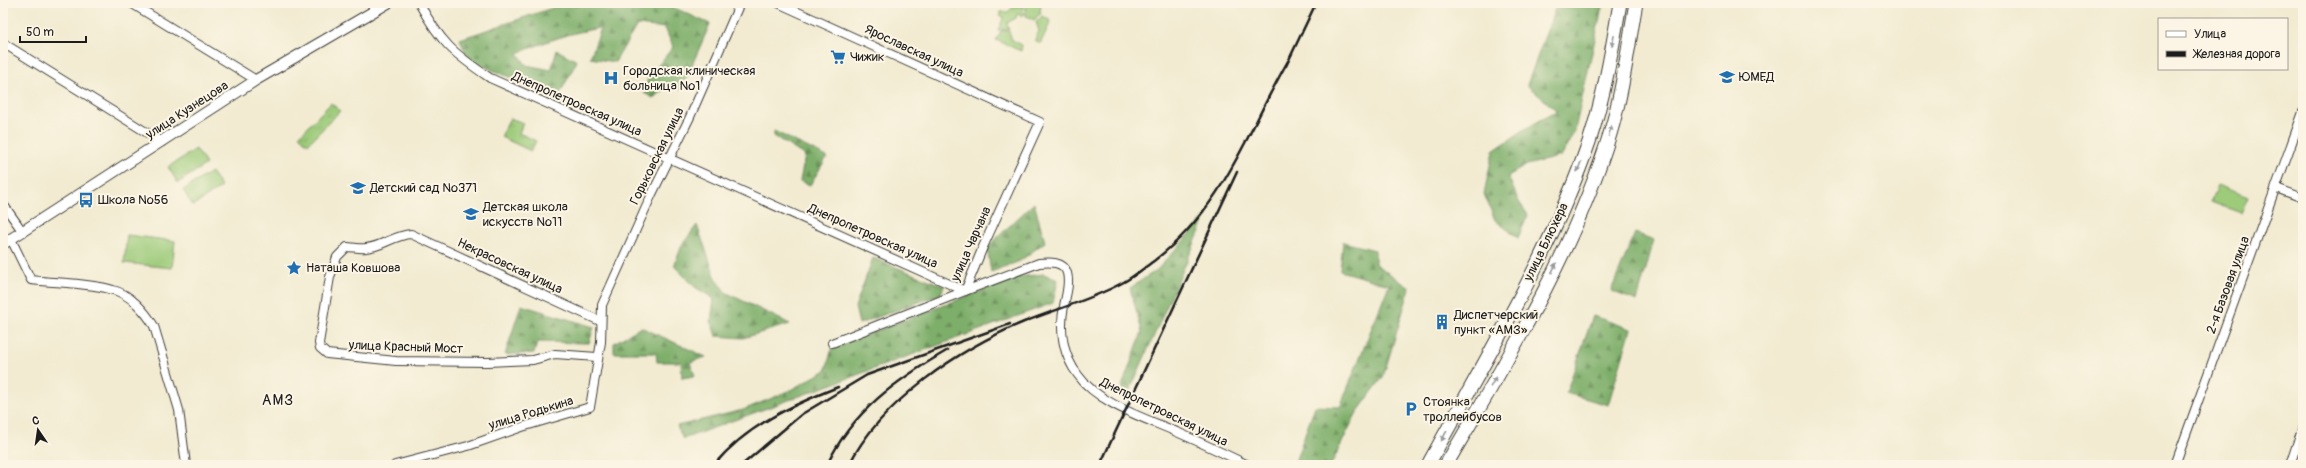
<svg xmlns="http://www.w3.org/2000/svg" width="2306" height="468" font-family="Pangolin,sans-serif">
<style>
.grass{fill:#9dcb7a;stroke:#5c744b}
.forest{fill:url(#forest-firs);stroke:#4d6643}
.park{fill:url(#park-tufts);stroke:#5c744b}
.lines{fill:none;stroke-linecap:round;stroke-linejoin:round}
.minor-casing{stroke:#3c3b37;stroke-width:10}
.tertiary-casing{stroke:#3c3b37;stroke-width:12}
.primary-casing{stroke:#3c3b37;stroke-width:15}
.minor{stroke:#fff;stroke-width:8}
.tertiary{stroke:#fff;stroke-width:10}
.primary{stroke:#fff;stroke-width:13}
.rail{stroke:#1c1c1c;stroke-width:2.5}
.oneway{fill:#999}
.labels{text-anchor:middle;dominant-baseline:central;stroke-width:4;stroke-linejoin:round;paint-order:stroke}
.street-label{font-size:13px;fill:#1c1c1c;stroke:#fcf5e5}
.poi-label{font-size:13px;fill:#1c1c1c;stroke:#fcf5e5;text-anchor:start}
.quarter-label{font-size:15px;letter-spacing:1px;fill:#1c1c1c;stroke:#fcf5e5}
</style>
<defs>
<pattern id="forest-firs" width="22" height="20" patternUnits="userSpaceOnUse"><rect width="22" height="20" fill="#7eaf6a"/><path d="M5 1l3.5 6h-7zM16 11l3.5 6h-7z" fill="#668e56"/></pattern>
<pattern id="park-tufts" width="24" height="20" patternUnits="userSpaceOnUse"><rect width="24" height="20" fill="#9dcb7a"/><path d="M3 7l-1-3M5 7V3M7 7l1-3M15 17l-1-3M17 17v-4M19 17l1-3" fill="none" stroke="#87ae69"/></pattern>
</defs>
<rect width="100%" height="100%" fill="#fcf5e5"/>
<filter id="ink" filterUnits="userSpaceOnUse"><feTurbulence type="fractalNoise" baseFrequency=".025" numOctaves="2"/><feDisplacementMap in="SourceGraphic" scale="8" xChannelSelector="R" yChannelSelector="G"/><feConvolveMatrix kernelMatrix="1 2 1 2 8 2 1 2 1" color-interpolation-filters="sRGB"/></filter>
<filter id="wash" filterUnits="userSpaceOnUse"><feTurbulence type="fractalNoise" baseFrequency=".012" numOctaves="4" result="noise"/><feDisplacementMap in="SourceGraphic" scale="16" xChannelSelector="R" yChannelSelector="G"/><feGaussianBlur stdDeviation="0.9" result="paint"/><feColorMatrix in="noise" values="0 0 0 0 0 0 0 0 0 0 0 0 0 0 0 0 0 1.4 0 .05"/><feComposite in="paint" operator="in"/></filter>
<g filter="url(#wash)">
<rect width="100%" height="100%" fill="#f2ebd1"/>
<g class="grass">
<polygon points="1030,3 1041,3 1040,14 1034,20 1026,16 1026,7"/>
<polygon points="1024,6 1023,16 1017,14 1016,18 1007,23 1009,29 998,30 1004,17 1000,15 1001,12 1008,12 1013,7"/>
<polygon points="1042,16 1051,21 1040,44 1035,40 1039,31 1036,22"/>
<polygon points="1001,31 1009,31 1012,40 1022,45 1021,51 996,40"/>
<polygon points="196,149 206,164 178,183 168,167"/>
<polygon points="211,172 221,187 193,206 183,190"/>
<polygon points="2217,185 2248,197 2241,213 2211,202"/>
<polygon points="127,235 175,241 172,268 124,263"/>
</g>
<g class="forest">
<path d="M 567,3 L 664,3 L 710,24 L 681,90 L 669,86 L 653,98 L 644,93 L 648,78 L 673,47 L 665,28 L 637,25 L 615,62 L 590,58 L 601,28 C 571,32 545,42 518,53 L 526,65 L 551,70 L 557,50 L 577,61 L 558,97 L 468,60 L 460,39 Z"/>
<polygon points="1557,3 1603,3 1575,130 1562,156 1527,165 1508,176 1519,202 1528,215 1518,238 1495,220 1484,194 1493,151 1528,127 1557,111 1527,85"/>
<polygon points="774,131 827,157 810,185 800,181 805,156 774,136"/>
<polygon points="1034,203 1045,242 1020,261 991,272 987,247"/>
<polygon points="1207,215 1127,397 1121,389 1142,332 1130,288 1157,270"/>
<polygon points="697,225 715,276 725,292 790,324 743,338 716,336 711,321 714,299 695,287 674,266 682,245"/>
<polygon points="1635,233 1654,240 1637,301 1611,291"/>
<polygon points="1343,242 1375,250 1375,264 1410,288 1383,377 1356,414 1331,465 1294,465 1315,406 1340,407 1389,285 1340,271"/>
<polygon points="873,258 944,286 941,294 859,324 855,307"/>
<polygon points="1044,274 1058,280 1053,303 683,439 677,426 743,410 787,392 826,370 832,348 1017,277"/>
<polygon points="521,305 594,327 589,343 538,342 534,353 505,355"/>
<polygon points="1593,316 1631,329 1608,405 1566,393"/>
<polygon points="641,327 706,357 690,362 695,376 682,378 681,362 657,362 656,353 614,353 614,343"/>
</g>
<g class="park">
<polygon points="331,103 340,111 308,144 299,136"/>
<polygon points="510,118 523,123 519,133 536,141 531,151 501,137"/>
</g>
</g>
<g filter="url(#ink)">
<g class="lines">
<g class="minor-casing">
<g id="minor">
<polyline points="131,3 256,80"/>
<polyline points="370,3 378,9"/>
<path d="M 419,3 C 441,43 453,53 490,78 L 965,291 L 1039,263 C 1049,262 1064,261 1067,273 C 1070,284 1066,295 1064,306 C 1059,330 1063,356 1078,375 C 1098,404 1148,419 1179,433 C 1202,443 1225,454 1248,465"/>
<polyline points="778,3 1040,122 983,247 965,291 832,343"/>
<polyline points="3,43 162,142"/>
<polyline points="2276,188 2303,198"/>
<polyline points="3,204 23,232"/>
<path d="M 11,239 L 31,280 C 55,283 91,283 113,290 C 130,294 145,311 154,326 L 179,410 L 186,465"/>
<path d="M 597,357 L 555,354 L 533,360 L 488,362 L 396,361 L 327,354 L 320,348 L 319,343 L 330,277 L 337,257 L 347,247 C 353,247 360,249 366,248 C 382,247 394,235 411,234 L 600,321"/>
<polyline points="395,465 468,446 522,427 590,407 601,342 602,305 652,194 690,117 740,3"/>
<polyline points="2175,465 2303,112"/>
<polyline points="2290,465 2303,426"/>
</g>
</g>
<g class="tertiary-casing">
<polyline id="tertiary" points="3,244 256,80 388,3"/>
</g>
<g class="primary-casing">
<g id="primary">
<path d="M 1428,465 C 1485,360 1550,255 1589,142 C 1604,97 1612,50 1620,3"/>
<path d="M 1446,465 C 1507,360 1574,251 1610,134 C 1623,91 1628,47 1636,3"/>
</g>
</g>
<use href="#minor" class="minor"/>
<use href="#tertiary" class="tertiary"/>
<use href="#primary" class="primary"/>
<g class="rail">
<polyline points="1286,66 1316,3"/>
<path d="M 714,465 C 746,426 792,405 838,387"/>
<polyline points="742,465 802,414 867,375 1010,324"/>
<path d="M 827,465 C 852,411 898,379 948,350"/>
<path d="M 849,465 C 880,402 961,348 1024,322 C 1056,309 1091,300 1122,283 C 1133,277 1144,268 1155,260 C 1224,207 1246,134 1288,61"/>
<polyline points="1100,465 1237,172"/>
</g>
</g>
<defs><path id="oneway-solid" d="M-6-.8H1V-3.2L6.5 0L1 3.2V.8H-6Z"/></defs>
<g class="oneway">
<use href="#oneway-solid" transform="translate(1613 41) rotate(101)"/>
<use href="#oneway-solid" transform="translate(1610 131) rotate(-74)"/>
<use href="#oneway-solid" transform="translate(1579 167) rotate(111)"/>
<use href="#oneway-solid" transform="translate(1554 268) rotate(-65)"/>
<use href="#oneway-solid" transform="translate(1493 382) rotate(-61)"/>
<use href="#oneway-solid" transform="translate(1444 436) rotate(119)"/>
</g>
</g>
<defs>
<g id="supermarket-bare" transform="scale(1.2)"><path d="M-6-5.5h2.5l.6 2H6L4.5 2H-2.5L-4.4-4H-6ZM-1.5 3.2a1.3 1.3 0 1 0 .1 0ZM3 3.2a1.3 1.3 0 1 0 .1 0Z" fill="#1f6fb2" stroke="#fcf5e5" stroke-width="2.5" paint-order="stroke"/></g>
<g id="university-bare" transform="scale(1.2)"><path d="M0-5L7-2L0 1L-7-2ZM-4 1L0 2.5L4 1V4Q0 6-4 4Z" fill="#1f6fb2" stroke="#fcf5e5" stroke-width="2.5" paint-order="stroke"/></g>
<g id="hospital-bare" transform="scale(1.2)"><path d="M-5-5h3v3.5h4V-5h3V5h-3V1.5h-4V5h-3Z" fill="#1f6fb2" stroke="#fcf5e5" stroke-width="2.5" paint-order="stroke"/></g>
<g id="school-bare" transform="scale(1.2)"><path d="M0-5L7-2L0 1L-7-2ZM-4 1L0 2.5L4 1V4Q0 6-4 4Z" fill="#1f6fb2" stroke="#fcf5e5" stroke-width="2.5" paint-order="stroke"/></g>
<g id="bus-bare" transform="scale(1.2)"><path d="M-5-6H5V4H4V6H2V4H-2V6H-4V4H-5ZM-3.5-4V0h7V-4ZM-3.5 1.2v1.5H-2V1.2ZM2 1.2v1.5H3.5V1.2Z" fill="#1f6fb2" stroke="#fcf5e5" stroke-width="2.5" paint-order="stroke"/></g>
<g id="sight-bare" transform="scale(1.2)"><path d="M0-6L1.8-2.2L6-1.7L2.9 1.2L3.7 5.4L0 3.3L-3.7 5.4L-2.9 1.2L-6-1.7L-1.8-2.2Z" fill="#1f6fb2" stroke="#fcf5e5" stroke-width="2.5" paint-order="stroke"/></g>
<g id="building-bare" transform="scale(1.2)"><path d="M-4-6H4V6H1V3H-1V6H-4ZM-2.5-4.3h1.7v1.8h-1.7ZM.8-4.3h1.7v1.8H.8ZM-2.5-1h1.7V.8h-1.7ZM.8-1h1.7V.8H.8Z" fill="#1f6fb2" stroke="#fcf5e5" stroke-width="2.5" paint-order="stroke"/></g>
<g id="parking-bare" transform="scale(1.2)"><path d="M-3.5-5.5H1a3.5 3.5 0 0 1 0 7H-1V5.5H-3.5ZM-1-3.4V-.6H.8a1.4 1.4 0 0 0 0-2.8Z" fill="#1f6fb2" stroke="#fcf5e5" stroke-width="2.5" paint-order="stroke"/></g>
</defs>
<g fill-rule="evenodd">
<use href="#supermarket-bare" x="838" y="57"/>
<use href="#university-bare" x="1727" y="77"/>
<use href="#hospital-bare" x="611" y="78"/>
<use href="#school-bare" x="358" y="188"/>
<use href="#bus-bare" x="86" y="200"/>
<use href="#school-bare" x="471" y="214"/>
<use href="#sight-bare" x="294" y="268"/>
<use href="#building-bare" x="1442" y="322"/>
<use href="#parking-bare" x="1411" y="409"/>
</g>
<g class="labels">
<g class="street-label">
<text transform="translate(914 51) rotate(25)">Ярославская улица</text>
<text transform="translate(577 104) rotate(24)">Днепропетровская улица</text>
<text transform="translate(187 110) rotate(-33)">улица Кузнецова</text>
<text transform="translate(657 156) rotate(-64)">Горьковская улица</text>
<text transform="translate(873 236) rotate(24)">Днепропетровская улица</text>
<text transform="translate(1546 242) rotate(-64)">улица Блюхера</text>
<text transform="translate(971 244) rotate(-66)">улица Чарчана</text>
<text transform="translate(510 266) rotate(25)">Некрасовская улица</text>
<text transform="translate(2228 285) rotate(-70)">2-я Базовая улица</text>
<text transform="translate(406 347) rotate(2)">улица Красный Мост</text>
<text transform="translate(1164 412) rotate(26)">Днепропетровская улица</text>
<text transform="translate(531 413) rotate(-17)">улица Родькина</text>
</g>
<g class="poi-label">
<text x="850" y="57">Чижик</text>
<text x="623" y="71">Городская клиническая<tspan x="623" dy="15">больница №1</tspan></text>
<text x="1739" y="77">ЮМЕД</text>
<text x="370" y="188">Детский сад №371</text>
<text x="98" y="200">Школа №56</text>
<text x="483" y="207">Детская школа<tspan x="483" dy="15">искусств №11</tspan></text>
<text x="306" y="268">Наташа Ковшова</text>
<text x="1454" y="315">Диспетчерский<tspan x="1454" dy="15">пункт «АМЗ»</tspan></text>
<text x="1423" y="402">Стоянка<tspan x="1423" dy="15">троллейбусов</tspan></text>
</g>
<g class="quarter-label">
<text x="278" y="400">АМЗ</text>
</g>
</g>
<rect width="2306" height="468" fill="none" stroke="#fcf5e5" stroke-width="16"/>
<rect x="2158" y="18" width="130" height="52" fill="#fcf5e5" stroke="#a29e95"/>
<rect x="2166" y="31" width="20" height="6" fill="#ffffff" stroke="#a29e95"/>
<text x="2194" y="38" font-size="12" fill="#1c1c1c">Улица</text>
<rect x="2166" y="51" width="20" height="6" fill="#1c1c1c" stroke="#a29e95"/>
<text x="2194" y="58" font-size="12" fill="#1c1c1c">Железная дорога</text>
<g transform="translate(38 430) rotate(347)" stroke="#fcf5e5" stroke-width="3" paint-order="stroke">
<path d="M0-3L7 15L0 10L-7 15Z" fill="#1c1c1c"/>
<text y="-6" font-size="11" font-weight="bold" text-anchor="middle" fill="#1c1c1c">С</text>
</g>
<path d="M20 36v6h66v-6" fill="none" stroke="#1c1c1c" stroke-width="2"/>
<text x="26" y="36" font-size="12" fill="#1c1c1c" stroke="#fcf5e5" stroke-width="3" paint-order="stroke">50 m</text>
</svg>
